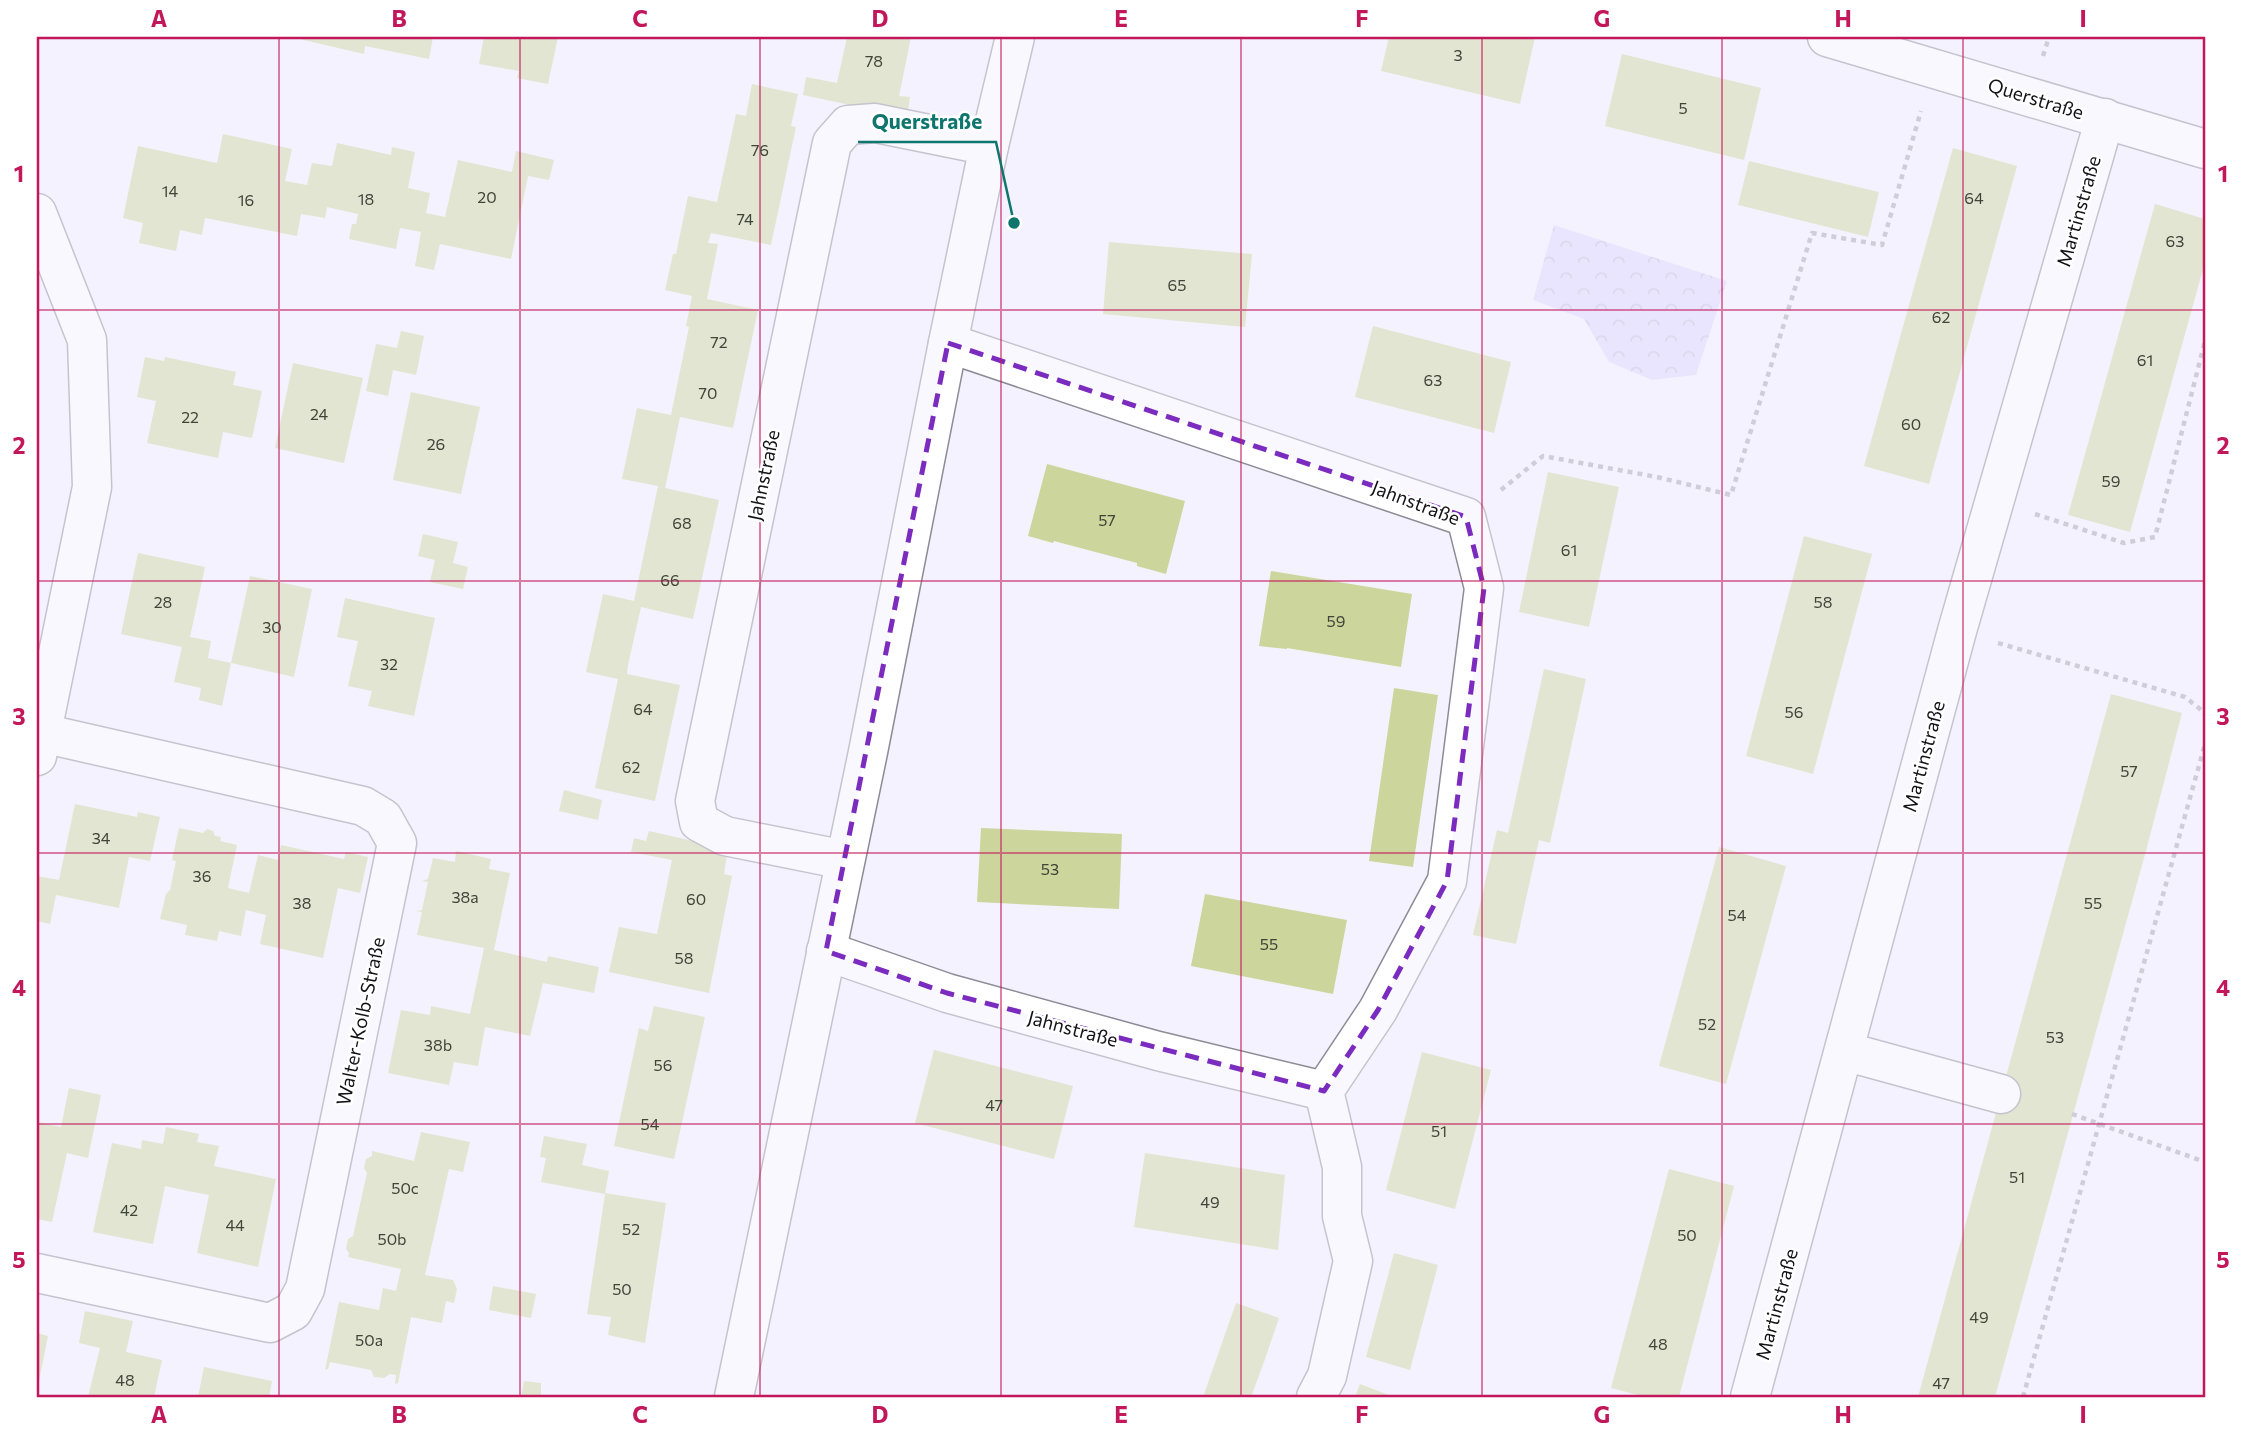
<svg xmlns="http://www.w3.org/2000/svg" width="2242" height="1434" font-family="Commissioner,sans-serif">
<style>
.forest{fill:url(#forest-crowns)}
.building{fill:#ccd59c}
.lines{fill:none;stroke-linecap:round;stroke-linejoin:round}
.minor-casing{stroke:#8d8b96;stroke-width:41}
.path{stroke:#a2a0aa;stroke-width:4.5;stroke-dasharray:5 5;stroke-linecap:butt}
.minor{stroke:#fff;stroke-width:38}
.marked{fill:none;stroke:#7b2cbf;stroke-width:5;stroke-dasharray:14 9;stroke-linejoin:round}
.grid{fill:none;stroke:#c2185b;stroke-width:2;stroke-opacity:0.55}
.labels{text-anchor:middle;dominant-baseline:central;stroke-width:5;stroke-linejoin:round;paint-order:stroke}
.number-label{font-size:16px;fill:#414438}
.street-label{font-size:19px;fill:#131317;stroke:#fff}
.leader{fill:none;stroke:#0f766e;stroke-width:2.5}
.callout-dot{fill:#0f766e;stroke:#fff;stroke-width:2.5}
.callout-label{font-size:21px;text-anchor:middle;font-weight:bold;fill:#0f766e;stroke:#fff;stroke-width:5;stroke-linejoin:round;paint-order:stroke}
.neatline{fill:none;stroke:#c2185b;stroke-width:2.5}
.grid-label{font-size:23px;text-anchor:middle;font-weight:bold;fill:#c2185b}
</style>
<defs>
<pattern id="forest-crowns" width="20" height="18" patternUnits="userSpaceOnUse" patternTransform="scale(1.75)"><rect width="20" height="18" fill="#ded6fe"/><path d="M2 6a3 3 0 1 1 6 0M12 15a3 3 0 1 1 6 0" fill="none" stroke="#beb7d9"/></pattern>
</defs>
<rect width="100%" height="100%" fill="#f4f2fe"/>
<polygon class="forest" points="1554,225 1727,281 1696,375 1652,380 1609,362 1584,319 1533,300"/>
<g class="building">
<polygon points="291,37 433,37 429,59 365,46 364,54"/>
<polygon points="484,37 558,37 548,84 517,78 519,71 479,64"/>
<polygon points="847,37 911,37 899,96 910,97 907,117 803,95 806,77 837,83"/>
<polygon points="1389,37 1535,37 1520,104 1381,71"/>
<polygon points="1622,54 1761,88 1744,160 1605,126"/>
<polygon points="752,84 798,94 791,126 796,127 771,245 711,233 708,243 718,244 707,299 758,310 733,428 680,417 669,470 665,488 719,500 693,619 641,607 628,665 627,674 680,685 655,801 595,788 618,679 586,672 603,594 634,601 658,486 622,479 637,408 671,415 689,327 686,326 692,296 665,290 673,254 676,254 688,196 717,202 736,114 746,116"/>
<polygon points="223,134 292,149 285,181 307,185 312,163 332,166 337,143 391,155 392,147 415,152 408,188 430,193 426,213 445,217 458,160 512,172 516,151 554,160 549,180 528,176 511,259 440,244 434,270 415,266 421,232 400,228 396,249 349,239 352,224 356,224 358,214 327,207 325,218 301,214 297,236 205,218 202,235 180,230 176,251 139,243 143,223 123,218 138,146 217,163"/>
<polygon points="1953,148 2017,166 1929,484 1864,466"/>
<polygon points="1749,161 1879,192 1868,237 1738,205"/>
<polygon points="2155,204 2205,219 2205,262 2130,532 2068,515"/>
<polygon points="1109,242 1252,254 1245,327 1103,314"/>
<polygon points="1373,326 1511,362 1494,433 1355,397"/>
<polygon points="401,331 424,336 416,375 393,370 388,396 366,391 376,344 397,348"/>
<polygon points="145,357 164,361 165,357 236,372 233,385 262,391 252,438 223,432 218,458 147,443 156,401 137,397"/>
<polygon points="293,363 363,378 344,463 275,448"/>
<polygon points="411,392 480,407 461,494 393,480"/>
<polygon points="1047,464 1185,501 1166,574 1137,566 1137,563 1054,541 1053,543 1028,536"/>
<polygon points="1548,472 1619,487 1589,627 1519,612"/>
<polygon points="423,534 458,542 453,563 468,567 463,589 430,582 435,560 418,556"/>
<polygon points="1804,536 1872,554 1813,774 1746,756"/>
<polygon points="138,553 205,567 190,637 211,641 208,658 231,663 222,706 199,700 201,688 174,682 182,647 121,634"/>
<polygon points="1271,571 1412,594 1401,667 1287,648 1287,649 1259,646"/>
<polygon points="250,576 312,589 294,677 231,663"/>
<polygon points="345,598 435,618 414,716 368,706 372,691 348,686 358,641 337,637"/>
<polygon points="1544,669 1586,679 1550,843 1539,840 1516,944 1473,935 1497,830 1508,833"/>
<polygon points="1394,688 1438,695 1413,867 1369,861"/>
<polygon points="2111,694 2182,713 2147,847 1995,1397 1918,1397"/>
<polygon points="564,790 602,800 598,820 559,811"/>
<polygon points="75,804 137,817 138,812 160,817 150,861 129,857 119,908 56,895 50,924 37,921 37,876 59,880"/>
<polygon points="179,828 203,833 207,829 213,831 215,836 221,837 220,841 237,845 228,888 249,893 258,855 278,860 281,845 344,859 346,852 368,857 360,893 338,888 323,958 260,944 266,915 246,910 241,936 219,931 217,941 185,935 187,925 160,919 166,894 170,890 176,861 172,860"/>
<polygon points="981,828 1122,834 1119,909 977,902"/>
<polygon points="649,831 728,849 724,874 732,876 709,993 609,972 619,927 657,934 672,860 631,852 634,838 646,841"/>
<polygon points="1719,847 1786,866 1726,1084 1659,1066"/>
<polygon points="456,851 491,859 489,869 510,873 494,950 547,962 548,956 599,967 594,993 543,983 530,1036 485,1027 478,1066 454,1062 449,1085 388,1073 401,1010 430,1015 431,1006 470,1014 484,948 417,935 422,912 416,911 422,910 428,882 422,881 428,879 433,858 455,862"/>
<polygon points="1205,894 1347,920 1333,994 1191,966"/>
<polygon points="654,1006 705,1017 674,1159 614,1146 639,1028 648,1031"/>
<polygon points="934,1050 1073,1086 1054,1159 915,1123"/>
<polygon points="1422,1052 1491,1070 1455,1209 1386,1190"/>
<polygon points="69,1088 101,1095 88,1158 67,1153 52,1222 37,1219 37,1122 61,1127"/>
<polygon points="166,1127 199,1134 197,1142 219,1146 214,1166 276,1179 258,1267 197,1253 209,1195 188,1191 165,1186 153,1244 93,1232 112,1143 141,1149 142,1140 163,1144"/>
<polygon points="421,1132 470,1142 463,1172 449,1169 425,1275 453,1280 457,1289 454,1303 446,1301 442,1323 411,1317 398,1383 395,1384 396,1375 390,1374 384,1378 374,1377 371,1370 330,1362 328,1369 325,1370 339,1302 379,1310 383,1288 396,1291 401,1269 348,1257 349,1253 346,1249 348,1239 353,1236 367,1173 364,1168 366,1159 372,1156 372,1151 414,1161"/>
<polygon points="544,1136 587,1144 582,1165 609,1171 605,1193 666,1203 645,1343 608,1335 611,1317 587,1314 605,1194 541,1182 546,1158 540,1157"/>
<polygon points="1145,1153 1285,1175 1278,1250 1134,1227"/>
<polygon points="1669,1169 1734,1186 1679,1397 1646,1397 1611,1388"/>
<polygon points="1394,1253 1438,1265 1410,1370 1366,1357"/>
<polygon points="493,1286 536,1294 531,1318 489,1310"/>
<polygon points="1236,1303 1279,1318 1265,1359 1251,1397 1203,1397"/>
<polygon points="85,1311 133,1321 126,1352 162,1360 154,1397 88,1397 100,1348 79,1343"/>
<polygon points="37,1333 48,1336 38,1386 37,1386"/>
<polygon points="204,1367 272,1381 269,1397 198,1397"/>
<polygon points="524,1381 541,1383 541,1397 521,1397"/>
<polygon points="1360,1384 1394,1397 1355,1397"/>
</g>
<g class="lines">
<g class="minor-casing">
<g id="minor">
<polyline points="1827,37 2205,149"/>
<polyline points="37,213 87,340 92,487 37,756"/>
<polyline points="948,343 1466,517 1484,588 1447,881 1378,1010 1324,1091 1342,1167 1342,1216 1353,1261 1327,1376 1316,1397"/>
<polyline points="845,860 725,836 699,822 695,801 832,143 848,125 875,123 989,146"/>
<polyline points="826,951 947,993 1158,1051 1324,1091"/>
<polyline points="1844,1051 2001,1094"/>
<polyline points="37,1273 270,1323 293,1311 305,1289 397,843 383,818 363,806 42,733"/>
<polyline points="734,1397 868,752 948,343 989,146 1015,37"/>
<polyline points="1750,1397 1957,631 2105,118"/>
</g>
</g>
<g class="path">
<polyline points="2043,56 2049,37"/>
<polyline points="1501,490 1543,456 1657,477 1731,495 1812,233 1882,245 1921,111"/>
<polyline points="2035,514 2124,543 2155,537 2205,341"/>
<polyline points="1998,643 2185,697 2205,713 2205,716"/>
<polyline points="2072,1114 2205,1162"/>
<polyline points="2023,1397 2205,744"/>
</g>
<use href="#minor" class="minor"/>
</g>
<path d="M0 0H2242V1434H0ZM 948,343 L 1466,517 L 1484,588 L 1447,881 L 1378,1010 L 1324,1091 L 947,993 L 826,951 Z" fill="#f4f2fe" fill-opacity=".55" fill-rule="evenodd"/>
<path class="marked" d="M 948,343 L 1466,517 L 1484,588 L 1447,881 L 1378,1010 L 1324,1091 L 947,993 L 826,951 Z"/>
<path class="grid" d="M 279,37 L 279,1397M 520,37 L 520,1397M 760,37 L 760,1397M 1001,37 L 1001,1397M 1241,37 L 1241,1397M 1482,37 L 1482,1397M 1722,37 L 1722,1397M 1963,37 L 1963,1397M 37,310 L 2205,310M 37,581 L 2205,581M 37,853 L 2205,853M 37,1124 L 2205,1124"/>
<g class="labels">
<g class="number-label">
<text x="1458" y="54">3</text>
<text x="874" y="60">78</text>
<text x="1683" y="107">5</text>
<text x="760" y="149">76</text>
<text x="170" y="190">14</text>
<text x="487" y="196">20</text>
<text x="1974" y="197">64</text>
<text x="366" y="198">18</text>
<text x="246" y="199">16</text>
<text x="745" y="218">74</text>
<text x="2175" y="240">63</text>
<text x="1177" y="284">65</text>
<text x="1941" y="316">62</text>
<text x="719" y="341">72</text>
<text x="2145" y="359">61</text>
<text x="1433" y="379">63</text>
<text x="708" y="392">70</text>
<text x="319" y="413">24</text>
<text x="190" y="416">22</text>
<text x="1911" y="423">60</text>
<text x="436" y="443">26</text>
<text x="2111" y="480">59</text>
<text x="1107" y="519">57</text>
<text x="682" y="522">68</text>
<text x="1569" y="549">61</text>
<text x="670" y="579">66</text>
<text x="163" y="601">28</text>
<text x="1823" y="601">58</text>
<text x="1336" y="620">59</text>
<text x="272" y="626">30</text>
<text x="389" y="663">32</text>
<text x="643" y="708">64</text>
<text x="1794" y="711">56</text>
<text x="631" y="766">62</text>
<text x="2129" y="770">57</text>
<text x="101" y="837">34</text>
<text x="1050" y="868">53</text>
<text x="202" y="875">36</text>
<text x="465" y="896">38a</text>
<text x="696" y="898">60</text>
<text x="302" y="902">38</text>
<text x="2093" y="902">55</text>
<text x="1737" y="914">54</text>
<text x="1269" y="943">55</text>
<text x="684" y="957">58</text>
<text x="1707" y="1023">52</text>
<text x="2055" y="1036">53</text>
<text x="438" y="1044">38b</text>
<text x="663" y="1064">56</text>
<text x="994" y="1104">47</text>
<text x="650" y="1123">54</text>
<text x="1439" y="1130">51</text>
<text x="2017" y="1176">51</text>
<text x="405" y="1187">50c</text>
<text x="1210" y="1201">49</text>
<text x="129" y="1209">42</text>
<text x="235" y="1224">44</text>
<text x="631" y="1228">52</text>
<text x="1687" y="1234">50</text>
<text x="392" y="1238">50b</text>
<text x="622" y="1288">50</text>
<text x="1979" y="1316">49</text>
<text x="369" y="1339">50a</text>
<text x="1658" y="1343">48</text>
<text x="125" y="1379">48</text>
<text x="1941" y="1382">47</text>
</g>
<g class="street-label">
<text transform="translate(2036 98) rotate(17)">Querstraße</text>
<text transform="translate(2078 211) rotate(-74)">Martinstraße</text>
<text transform="translate(763 475) rotate(-78)">Jahnstraße</text>
<text transform="translate(1416 502) rotate(21)">Jahnstraße</text>
<text transform="translate(1923 756) rotate(-75)">Martinstraße</text>
<text transform="translate(360 1021) rotate(-78)">Walter-Kolb-Straße</text>
<text transform="translate(1073 1028) rotate(15)">Jahnstraße</text>
<text transform="translate(1776 1304) rotate(-75)">Martinstraße</text>
</g>
</g>
<path class="leader" d="M1014 223L996 142H858"/>
<circle class="callout-dot" cx="1014" cy="223" r="7"/>
<g class="callout-label">
<text x="927" y="129">Querstraße</text>
</g>
<rect width="2242" height="1434" fill="none" stroke="#ffffff" stroke-width="77"/>
<rect x="38" y="38" width="2166" height="1358" class="neatline"/>
<g class="grid-label">
<text x="159" y="27">A</text>
<text x="399" y="27">B</text>
<text x="640" y="27">C</text>
<text x="880" y="27">D</text>
<text x="1121" y="27">E</text>
<text x="1362" y="27">F</text>
<text x="1602" y="27">G</text>
<text x="1843" y="27">H</text>
<text x="2083" y="27">I</text>
<text x="19" y="182">1</text>
<text x="2223" y="182">1</text>
<text x="19" y="454">2</text>
<text x="2223" y="454">2</text>
<text x="19" y="725">3</text>
<text x="2223" y="725">3</text>
<text x="19" y="996">4</text>
<text x="2223" y="996">4</text>
<text x="19" y="1268">5</text>
<text x="2223" y="1268">5</text>
<text x="159" y="1423">A</text>
<text x="399" y="1423">B</text>
<text x="640" y="1423">C</text>
<text x="880" y="1423">D</text>
<text x="1121" y="1423">E</text>
<text x="1362" y="1423">F</text>
<text x="1602" y="1423">G</text>
<text x="1843" y="1423">H</text>
<text x="2083" y="1423">I</text>
</g>
</svg>
